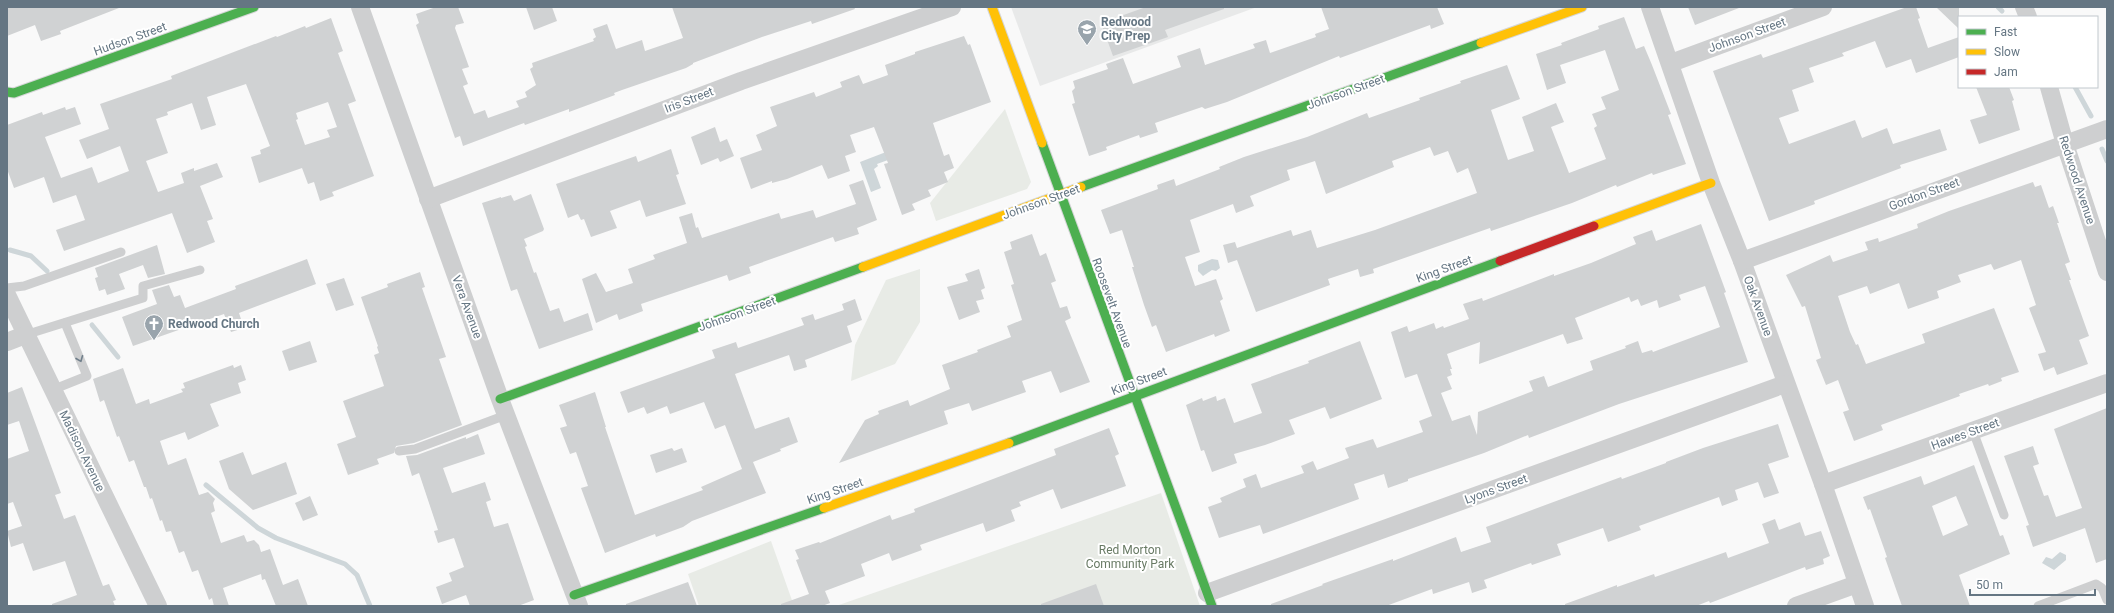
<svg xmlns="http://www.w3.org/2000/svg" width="2114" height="613" font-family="Roboto,sans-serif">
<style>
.built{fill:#e8e9e9}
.green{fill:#e8ebe6}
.water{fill:#ced6d9}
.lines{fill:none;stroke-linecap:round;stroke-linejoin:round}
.stream{stroke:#ced6d9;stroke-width:5}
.building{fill:#d0d2d3;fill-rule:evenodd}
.fast-casing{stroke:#d5d6d7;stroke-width:11}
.slow-casing{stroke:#d5d6d7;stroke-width:11}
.jam-casing{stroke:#d5d6d7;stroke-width:11}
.lane{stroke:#cecfd0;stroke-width:9}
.street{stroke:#cecfd0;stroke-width:18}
.fast{stroke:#4caf50;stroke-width:9}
.slow{stroke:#ffc107;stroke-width:9}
.jam{stroke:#c62828;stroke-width:9}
.oneway{stroke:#707f8b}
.labels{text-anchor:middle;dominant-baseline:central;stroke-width:4;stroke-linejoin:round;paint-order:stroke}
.poi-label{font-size:12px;font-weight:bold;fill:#657683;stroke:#fff;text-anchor:start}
.street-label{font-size:12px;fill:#657683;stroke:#fff}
.park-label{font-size:12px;fill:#687a64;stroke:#fff}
</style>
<rect width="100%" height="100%" fill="#f9f9f9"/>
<polygon class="built" points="1011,7 1257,7 1040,86"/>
<g class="green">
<polygon points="1005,109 1031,182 1027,189 936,221 930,203"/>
<polygon points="920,269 920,322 895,364 851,381 855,345 886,280"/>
<polygon points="1161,493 1200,606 836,606"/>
<polygon points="771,541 794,606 699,606 688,574"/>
</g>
<g class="water">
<polygon points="886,152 888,160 877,164 878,166 874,169 881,188 871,192 860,162"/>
<polygon points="1212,259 1218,260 1220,268 1216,271 1212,270 1203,276 1198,271 1198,265"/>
<polygon points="2060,552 2066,555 2066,560 2054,570 2042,563 2046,557 2052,559"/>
</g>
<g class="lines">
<g class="stream">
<polyline points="1998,7 2002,11"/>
<polyline points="2075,87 2091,116"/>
<polyline points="2102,149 2107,161"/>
<polyline points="10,250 31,256 47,271"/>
<polyline points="92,325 118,357"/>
<polyline points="206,485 258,528 276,538 345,564 357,575 370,606"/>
</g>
</g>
<g class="building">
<polygon points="7,7 118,7 119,8 60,31 61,34 41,41 35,25 7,36"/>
<polygon points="436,7 458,7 464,23 456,25 455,28 469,67 462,69 468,84 463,86 474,114 485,110 488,118 519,107 516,101 527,97 525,92 536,85 530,69 533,67 532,63 594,41 593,39 596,37 593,29 607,24 616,49 642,40 645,51 683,38 672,7 854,7 855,9 812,24 811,21 762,37 693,63 693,64 686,68 622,90 614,93 615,95 569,112 569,109 525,125 524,123 463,146 460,136 455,138 416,25 419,23 416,14"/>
<polygon points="526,7 552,7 557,21 534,30"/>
<polygon points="1146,7 1224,7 1224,9 1165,30 1168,37 1113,56 1101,23"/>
<polygon points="1321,7 1437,7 1444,24 1431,29 1430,25 1340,58 1339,56 1227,102 1205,109 1202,107 1155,123 1158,132 1140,138 1139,135 1106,147 1107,150 1089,156 1072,104 1075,103 1072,91 1075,88 1073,81 1108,69 1106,64 1123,58 1133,84 1181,67 1177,56 1200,48 1205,65 1255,48 1253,44 1266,40 1270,53 1316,37 1315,34 1329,29"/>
<polygon points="1688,7 1738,7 1739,8 1695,25"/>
<polygon points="1907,7 1916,7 1920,18 1918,19 1928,48 1959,37 1959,57 1916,73 1911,59 1886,68 1875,41 1842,53 1844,56 1809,68 1814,82 1792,90 1799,111 1779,118 1789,144 1855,120 1862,138 1887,128 1893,144 1940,129 1947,150 1900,165 1901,168 1814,201 1815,204 1769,221 1713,71 1761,54 1763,58"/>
<polygon points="1936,7 1959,7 1959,29"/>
<polygon points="1624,17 1636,49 1644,46 1652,65 1671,114 1668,115 1686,164 1653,175 1652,173 1617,187 1616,185 1572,203 1491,231 1490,228 1373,269 1374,273 1360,277 1358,269 1328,279 1330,285 1256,312 1237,260 1228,263 1223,245 1235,242 1237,248 1291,230 1293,236 1311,230 1317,248 1375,230 1477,193 1468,168 1457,173 1448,151 1434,156 1430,147 1392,161 1394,167 1326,194 1315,161 1287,170 1290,180 1250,196 1254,206 1236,213 1233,204 1190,220 1200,252 1185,257 1195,286 1216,279 1223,299 1220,301 1230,331 1215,337 1214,334 1166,352 1156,325 1152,327 1144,305 1132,267 1134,267 1122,230 1110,234 1101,210 1158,189 1157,185 1174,179 1176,186 1220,169 1219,167 1244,157 1307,137 1367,113 1369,118 1420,100 1419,98 1461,83 1460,81 1507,65 1520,99 1491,110 1508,160 1534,151 1522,117 1556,103 1564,122 1551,127 1569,173 1606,159 1594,128 1597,126 1592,114 1606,109 1601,97 1619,90 1605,50 1560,65 1566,83 1547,90 1536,54 1562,45 1561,43 1599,29 1598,26"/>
<path d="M 331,18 L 343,51 L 338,53 L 356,101 L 348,104 L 374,176 L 332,192 L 334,196 L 320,201 L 314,182 L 308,184 L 302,168 L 259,183 L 251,157 L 261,154 L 260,150 L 270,146 L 246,84 L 207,97 L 216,125 L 201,130 L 192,103 L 167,112 L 168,115 L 156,119 L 168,153 L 146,161 L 158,192 L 184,183 L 181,173 L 194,168 L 194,171 L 217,163 L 223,177 L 200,186 L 213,219 L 207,221 L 215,242 L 187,253 L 172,213 L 64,251 L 56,230 L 85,220 L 76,195 L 53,203 L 44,177 L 14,188 L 7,169 L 7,125 L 42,112 L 43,115 L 65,107 L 66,110 L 75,107 L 81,124 L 45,137 L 61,178 L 92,167 L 98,183 L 129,171 L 120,146 L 87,159 L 79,140 L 109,129 L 100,104 L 172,79 L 171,76 L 276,36 L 277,37 L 305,26 L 306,28 ZM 328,102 L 337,127 L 327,130 L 330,137 L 305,145 L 296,120 L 298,119 L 296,113 Z"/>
<polygon points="964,36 968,45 970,44 991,102 933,123 944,156 949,154 954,168 944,172 948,182 928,190 931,196 912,204 915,210 902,215 884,164 888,163 874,127 850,135 856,152 845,156 850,171 828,179 822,165 787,179 772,183 772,181 751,189 740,158 762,150 756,135 777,126 770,107 814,92 816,97 842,87 840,82 859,75 863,84 888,75 885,65 915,54 915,52"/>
<polygon points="1976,87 2009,87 2014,100 2012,101 2020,130 1979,144 1970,120 1987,115"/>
<polygon points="715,127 720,142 727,139 734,156 720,162 718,158 701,165 691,137"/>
<polygon points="671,149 679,174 676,175 686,204 646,217 640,200 610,211 617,228 591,237 584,219 581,220 578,214 568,218 556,184 636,156 638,162"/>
<polygon points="863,180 877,220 857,228 859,234 835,242 833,237 749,267 751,273 729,281 727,275 641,304 643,311 619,320 617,314 596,323 582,279 596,273 606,292 633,283 628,269 655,259 653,255 687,243 679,217 692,213 696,228 698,227 702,238 779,213 781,219 813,210 816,218 856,204 849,185"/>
<polygon points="2033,182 2035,187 2041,185 2049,208 2053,206 2059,223 2057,223 2070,262 2065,264 2071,280 2069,280 2089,336 2079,340 2088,364 2057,375 2054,367 2044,371 2038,354 2046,352 2029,308 2036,305 2021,260 1994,270 1991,264 1958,275 1961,282 1937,291 1939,298 1908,309 1899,283 1870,294 1867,286 1838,296 1850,332 1856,345 1858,344 1866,364 1925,343 1922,334 1994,308 2019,372 2001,378 2002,381 1989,386 1988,384 1959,394 1960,396 1881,425 1883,430 1854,441 1843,412 1849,410 1838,380 1826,385 1816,360 1821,358 1805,306 1802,307 1786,275 1830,255 1833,262 1868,250 1865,242 1878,238 1879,242 1918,228 1917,224 1949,211"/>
<polygon points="531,194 544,229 543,231 524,239 527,246 525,247 534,273 536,272 550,311 559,308 564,322 588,313 593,330 539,349 517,289 511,291 482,203 501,197 501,198 511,195 514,201"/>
<path d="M 1701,224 L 1726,292 L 1724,293 L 1748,362 L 1619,404 L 1529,438 L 1528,435 L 1484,453 L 1408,479 L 1408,481 L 1388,488 L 1384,474 L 1354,484 L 1359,499 L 1263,534 L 1260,525 L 1219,538 L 1208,507 L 1222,502 L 1220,498 L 1246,487 L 1243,479 L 1256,474 L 1261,488 L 1304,473 L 1301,466 L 1313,461 L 1317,470 L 1349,458 L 1345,448 L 1373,439 L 1377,448 L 1423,432 L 1419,421 L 1432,416 L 1417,374 L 1405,378 L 1391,332 L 1407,326 L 1409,332 L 1434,323 L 1436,329 L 1443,326 L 1444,328 L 1469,319 L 1463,304 L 1482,298 L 1483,301 L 1554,274 L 1554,276 L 1591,263 L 1636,244 L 1633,237 L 1652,230 L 1656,241 ZM 1705,286 L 1720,327 L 1653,352 L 1652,350 L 1642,353 L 1638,341 L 1625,346 L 1626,348 L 1590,361 L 1593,370 L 1548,387 L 1544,376 L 1529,381 L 1533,391 L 1478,412 L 1477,435 L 1470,415 L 1452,421 L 1441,393 L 1452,389 L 1447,377 L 1452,375 L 1450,369 L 1452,369 L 1447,354 L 1480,342 L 1479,364 L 1563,334 L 1567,344 L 1583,339 L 1575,318 L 1629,297 L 1631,302 L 1638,299 L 1641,306 L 1657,300 L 1659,308 L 1681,300 L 1679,295 Z"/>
<polygon points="1032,234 1040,256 1046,253 1056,281 1051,283 1060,308 1067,306 1071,318 1065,321 1090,382 1060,393 1051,371 1022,381 1026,392 972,411 969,403 944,411 948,424 839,463 865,420 879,414 878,411 908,400 910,406 950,389 942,365 978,352 977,350 1011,337 1007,326 1022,320 1011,285 1014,284 1004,252 1012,249 1010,242"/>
<polygon points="157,245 165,274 148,278 143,265 119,274 125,289 107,295 105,289 99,291 95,278 98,277 95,268"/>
<polygon points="307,259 316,284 239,313 244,328 231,332 224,314 133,346 122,317 157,304 152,290 169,285 174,297 180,295 185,308 236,289 235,286"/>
<polygon points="979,269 985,288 981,290 984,299 976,301 980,312 959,320 947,287 968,281 965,274"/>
<polygon points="420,272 425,287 422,288 446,357 439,359 462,425 414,443 396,446 394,453 377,459 379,464 348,475 337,444 356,437 343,401 384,386 374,355 379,353 377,347 378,346 361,297 388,287 387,284"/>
<polygon points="344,278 354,305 336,311 326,284"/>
<polygon points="855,299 862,320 847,326 852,342 805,360 807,367 794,371 789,355 735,374 755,429 789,417 798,442 780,449 781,451 753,462 766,493 692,521 683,527 656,537 655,534 605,553 581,488 588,486 576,452 570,454 560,428 567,426 559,405 595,392 606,427 605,427 635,515 703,490 701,487 742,469 725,425 715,429 704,402 670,414 667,406 647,414 644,407 628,413 620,392 715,358 712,350 736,342 738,348 804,325 801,318 813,314 815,320 844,310 842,304"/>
<polygon points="310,341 317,362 289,371 282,351"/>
<polygon points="1360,341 1382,399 1330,419 1325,407 1289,420 1295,434 1265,445 1234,454 1237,463 1212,472 1204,450 1201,451 1186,405 1202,398 1203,401 1216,396 1217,401 1225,398 1234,423 1262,413 1251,384 1309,363 1308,361"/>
<polygon points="233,365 234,368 241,365 246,380 238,383 241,393 210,404 219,426 188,440 185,432 160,441 168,465 186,458 199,495 208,492 215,499 213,503 215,511 211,513 221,543 244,535 247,542 254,540 259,545 261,552 270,549 283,585 298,579 308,606 276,606 265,579 262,580 261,574 223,588 229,606 214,606 212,598 209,600 198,570 192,572 184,551 179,553 171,531 166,532 162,520 160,521 152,498 150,499 146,487 144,487 134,460 129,462 119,436 117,437 104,400 100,402 93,379 123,368 136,404 149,399 150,404 183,392 181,389 185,388 183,383"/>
<polygon points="22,387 61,493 55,495 64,519 75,515 103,586 109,584 116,600 113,601 115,606 52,606 52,604 77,595 65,561 33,571 23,543 11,547 7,531 22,526 13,502 7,504 7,459 29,451 19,421 7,425 7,393"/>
<polygon points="2107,408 2107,559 2096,563 2085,528 2033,547 2026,526 2029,525 2004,456 2033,446 2039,464 2033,466 2044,496 2048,495 2056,517 2082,508 2054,429"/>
<polygon points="1778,424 1789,457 1768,464 1779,493 1764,498 1758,482 1735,490 1738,500 1722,506 1719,497 1639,526 1641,530 1608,542 1603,528 1557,544 1561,555 1532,565 1531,563 1484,580 1487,588 1472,593 1469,582 1433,594 1432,589 1386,606 1271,606 1271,604 1323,585 1322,584 1393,559 1393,561 1456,537 1461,552 1491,542 1486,527 1621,477 1622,479 1666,463 1666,462 1703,448"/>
<polygon points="1109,428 1119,454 1115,456 1126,486 1061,509 1053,489 1019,502 1021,506 1011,510 1015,521 986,532 983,523 920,545 922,550 892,561 889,553 861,564 865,576 825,591 830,603 822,606 781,606 781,604 809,594 796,560 799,559 795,550 819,542 820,543 890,515 892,520 915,512 914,509 1056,455 1054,449"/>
<polygon points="478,434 485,454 443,468 452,493 485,482 491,500 486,502 494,527 508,523 534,600 518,606 470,606 466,595 442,604 436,587 452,581 449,573 464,567 454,538 438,543 434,531 438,530 419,473 412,476 406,456 417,455 466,437 466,439"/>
<polygon points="672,448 674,451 682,448 687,462 656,473 650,455"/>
<polygon points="243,452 252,475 286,462 297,494 253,510 229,489 219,461"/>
<path d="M 1974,465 L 2000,536 L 2003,535 L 2010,554 L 1959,575 L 1970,606 L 1902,606 L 1885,558 L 1887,557 L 1870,509 L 1868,510 L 1863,497 L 1921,476 L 1924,485 ZM 1956,496 L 1968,525 L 1943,536 L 1932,506 Z"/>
<polygon points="310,496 318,515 303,521 295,503"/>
<polygon points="1775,519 1779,530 1800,522 1805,536 1821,531 1830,556 1823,559 1824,564 1806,570 1805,567 1710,603 1709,601 1696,606 1565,606 1565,604 1601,591 1617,585 1617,587 1654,574 1655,577 1726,552 1728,558 1769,543 1762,524"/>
<polygon points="688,582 697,606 626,606 626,604"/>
<polygon points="1096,584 1104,606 1041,606 1041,604"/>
</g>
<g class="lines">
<g class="fast-casing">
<g id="fast">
<polyline points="7,92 14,93 254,7"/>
<polyline points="1042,143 1212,606"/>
<polyline points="1081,187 1481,43"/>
<polyline points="500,399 863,267"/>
<polyline points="1009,443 1500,261"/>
<polyline points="574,595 824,508"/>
</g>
</g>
<g class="slow-casing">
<g id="slow">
<polyline points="992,7 1042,143"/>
<polyline points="1481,43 1582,7"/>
<polyline points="1594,226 1711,183"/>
<polyline points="863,267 1081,187"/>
<polyline points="824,508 1009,443"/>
</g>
</g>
<g class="jam-casing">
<polyline id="jam" points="1500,261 1594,226"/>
</g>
<g class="lane">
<polyline points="7,288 24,286 121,252"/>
<polyline points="25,335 143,298 143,286 200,270"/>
<polyline points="52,390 87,376 65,323"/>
<polyline points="1973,431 2004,515"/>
<polyline points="399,451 415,449 506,415"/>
<polyline points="2038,606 2096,584 2102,588 2107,600"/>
</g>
<g class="street">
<polyline points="360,7 500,399 579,606"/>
<polyline points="1650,7 1711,183 1742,261 1823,484 1865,606"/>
<polyline points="2024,7 2028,17"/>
<polyline points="1671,63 1823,7"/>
<polyline points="2049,87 2065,144 2107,272"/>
<polyline points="428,199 741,81 952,7"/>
<polyline points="1742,261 2107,129"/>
<polyline points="7,295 158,606"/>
<polyline points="7,342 25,335"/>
<polyline points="1823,484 2107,383"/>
<polyline points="1207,593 1785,384"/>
<polyline points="1796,606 1857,584"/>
</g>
<use href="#fast" class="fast"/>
<use href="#slow" class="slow"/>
<use href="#jam" class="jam"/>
</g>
<defs><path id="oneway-chevron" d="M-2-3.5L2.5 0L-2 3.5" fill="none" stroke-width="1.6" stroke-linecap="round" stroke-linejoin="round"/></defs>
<use class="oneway" href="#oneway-chevron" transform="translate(80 359) rotate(68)"/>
<defs>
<g id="school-pin" transform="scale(1)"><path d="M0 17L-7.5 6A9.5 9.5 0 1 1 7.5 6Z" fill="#99a4ac" stroke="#fff"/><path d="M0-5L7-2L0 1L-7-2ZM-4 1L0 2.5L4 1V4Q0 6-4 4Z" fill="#fff"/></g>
<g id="church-pin" transform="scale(1)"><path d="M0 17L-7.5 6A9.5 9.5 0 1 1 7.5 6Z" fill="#99a4ac" stroke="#fff"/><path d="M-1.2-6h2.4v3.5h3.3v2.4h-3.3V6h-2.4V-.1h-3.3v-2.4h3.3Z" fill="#fff"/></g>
</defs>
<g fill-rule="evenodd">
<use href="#school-pin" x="1087" y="29"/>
<use href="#church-pin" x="154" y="324"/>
</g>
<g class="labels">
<g class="poi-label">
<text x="1101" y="22">Redwood<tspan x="1101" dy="14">City Prep</tspan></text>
<text x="168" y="324">Redwood Church</text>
</g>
<g class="street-label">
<text transform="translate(1747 35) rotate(-20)">Johnson Street</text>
<text transform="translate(130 39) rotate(-20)">Hudson Street</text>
<text transform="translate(1346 92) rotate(-20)">Johnson Street</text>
<text transform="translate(689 100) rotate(-21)">Iris Street</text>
<text transform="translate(2077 180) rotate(72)">Redwood Avenue</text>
<text transform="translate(1924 194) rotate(-20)">Gordon Street</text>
<text transform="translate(1041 202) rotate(-20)">Johnson Street</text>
<text transform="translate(1444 269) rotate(-20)">King Street</text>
<text transform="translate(1112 303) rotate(70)">Roosevelt Avenue</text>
<text transform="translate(1758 306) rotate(70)">Oak Avenue</text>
<text transform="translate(467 307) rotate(70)">Vera Avenue</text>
<text transform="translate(737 314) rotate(-20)">Johnson Street</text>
<text transform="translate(1139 381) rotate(-21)">King Street</text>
<text transform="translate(1965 434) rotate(-20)">Hawes Street</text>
<text transform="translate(82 451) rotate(64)">Madison Avenue</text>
<text transform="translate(1496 489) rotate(-20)">Lyons Street</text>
<text transform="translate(835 491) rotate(-19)">King Street</text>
</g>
<g class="park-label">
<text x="1130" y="550">Red Morton<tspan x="1130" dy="14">Community Park</tspan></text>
</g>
</g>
<rect width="2114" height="613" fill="none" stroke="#657683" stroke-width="16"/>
<rect x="1958" y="16" width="140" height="72" fill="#ffffff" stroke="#c1c8cd"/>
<rect x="1966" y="29" width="20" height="6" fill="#4caf50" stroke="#c1c8cd"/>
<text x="1994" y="36" font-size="12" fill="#657683">Fast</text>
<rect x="1966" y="49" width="20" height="6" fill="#ffc107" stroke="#c1c8cd"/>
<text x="1994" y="56" font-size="12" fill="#657683">Slow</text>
<rect x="1966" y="69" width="20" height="6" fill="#c62828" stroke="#c1c8cd"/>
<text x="1994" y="76" font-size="12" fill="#657683">Jam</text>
<path d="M1970 589v6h125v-6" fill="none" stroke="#657683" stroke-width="2"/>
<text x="1976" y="589" font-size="12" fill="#657683" stroke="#ffffff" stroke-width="3" paint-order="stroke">50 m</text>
</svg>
